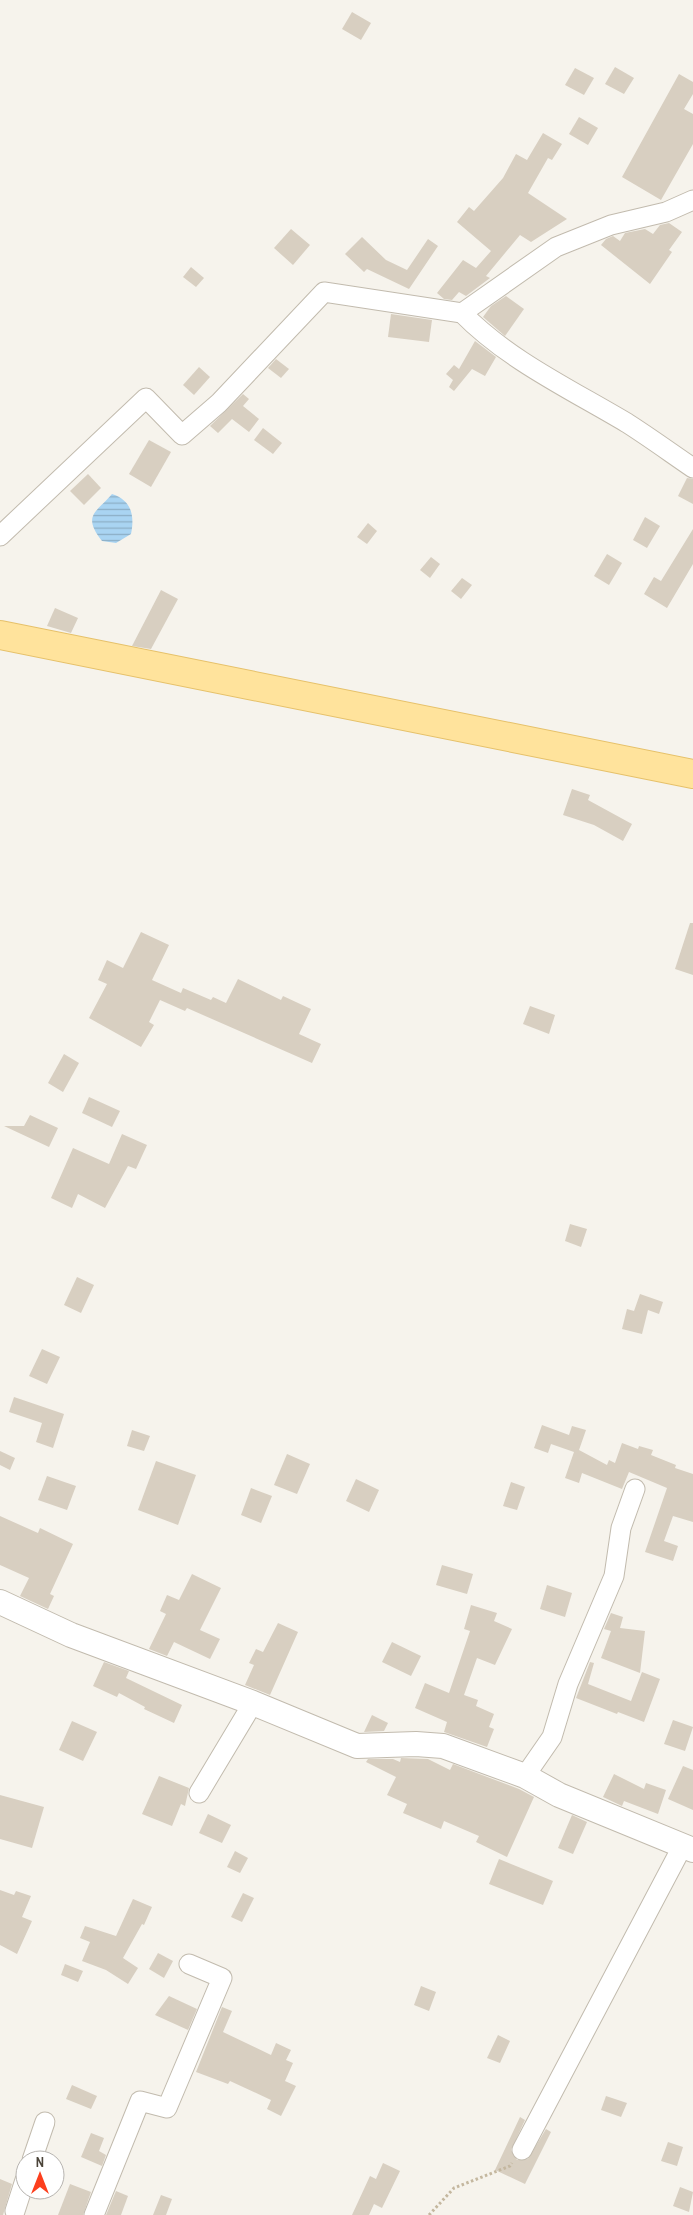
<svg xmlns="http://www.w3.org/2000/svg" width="693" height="2215" font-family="'Archivo Narrow',sans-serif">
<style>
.water{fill:url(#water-rules)}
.building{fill:#d8cfc1}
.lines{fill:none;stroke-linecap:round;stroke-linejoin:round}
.minor-casing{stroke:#c2bbae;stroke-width:21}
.tertiary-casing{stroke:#c2bbae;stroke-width:26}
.primary-casing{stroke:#e6c16a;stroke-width:30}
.path{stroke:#c4b79f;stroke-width:3;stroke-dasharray:2.5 2.5;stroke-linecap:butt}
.minor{stroke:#fff;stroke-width:19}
.tertiary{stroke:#fff;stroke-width:24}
.primary{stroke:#ffe39c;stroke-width:28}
</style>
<defs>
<pattern id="water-rules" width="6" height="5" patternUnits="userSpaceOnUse" patternTransform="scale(1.25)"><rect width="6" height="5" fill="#a9d4f2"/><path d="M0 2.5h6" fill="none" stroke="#8caec5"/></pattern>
</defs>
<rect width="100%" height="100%" fill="#f6f3ec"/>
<path class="water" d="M 112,494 C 131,500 135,515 131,534 L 116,543 L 102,541 C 82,515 96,513 112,494 Z"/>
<g class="building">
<polygon points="352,12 371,23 361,40 342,29"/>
<polygon points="615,67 634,78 624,94 605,84"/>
<polygon points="575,68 594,78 584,95 565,85"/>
<polygon points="679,74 693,82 693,94 684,109 693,114 693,144 661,200 622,177"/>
<polygon points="579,117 598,128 588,145 569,134"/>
<polygon points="543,133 562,144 552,160 548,158 528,193 567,219 531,242 520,235 486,276 490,278 466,296 459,292 452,300 444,299 437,293 463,260 476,268 491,251 457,222 469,207 474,211 503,178 516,154 527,160"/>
<polygon points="669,223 682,232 669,250 672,252 650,284 601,245 606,239 613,236 620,241 625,233 645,229 653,234 660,225"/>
<polygon points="291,229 310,245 293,265 274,248"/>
<polygon points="362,237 386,260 407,270 428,239 438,246 409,289 367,269 364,272 345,254"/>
<polygon points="191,267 204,278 196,287 183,277"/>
<polygon points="506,296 524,309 505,336 483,317 491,306"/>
<polygon points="391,314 432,320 429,342 388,337"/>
<polygon points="475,341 496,357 485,376 472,369 454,391 449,387 453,380 446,374 454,365 459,369"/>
<polygon points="276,359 289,369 281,378 268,368"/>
<polygon points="199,367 210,377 194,395 183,385"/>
<polygon points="243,394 249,399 243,406 259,419 249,432 232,419 218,433 210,426"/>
<polygon points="263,428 282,443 273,454 254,440"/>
<polygon points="149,440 171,452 151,487 129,474"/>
<polygon points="88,474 101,488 84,505 70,491"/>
<polygon points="687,478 693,479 693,504 678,496"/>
<polygon points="645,517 660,526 647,548 633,540"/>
<polygon points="368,523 377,531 367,544 357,537"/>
<polygon points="693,529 693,564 667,608 644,594 654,577 661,581"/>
<polygon points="607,554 622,563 609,585 594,576"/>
<polygon points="431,557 440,564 430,578 420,570"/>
<polygon points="462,578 472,585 461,599 451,591"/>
<polygon points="161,590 178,599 151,649 132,646"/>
<polygon points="55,608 78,618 71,633 47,626"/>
<polygon points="572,789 590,795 588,800 632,824 623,841 594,825 563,815"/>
<polygon points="690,923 693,923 693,975 675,969"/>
<polygon points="141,932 169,945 152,980 181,993 183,988 211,1000 213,997 226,1003 238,979 281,1000 283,996 311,1009 299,1034 321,1044 312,1063 187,1008 185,1011 160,1000 149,1022 154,1025 141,1047 89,1018 107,984 98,980 107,960 123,968"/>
<polygon points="530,1006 555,1015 549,1034 523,1024"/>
<polygon points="64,1054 79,1063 63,1092 48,1083"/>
<polygon points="89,1097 120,1111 112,1127 82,1113"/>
<polygon points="30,1115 58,1128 49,1147 4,1126 24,1126"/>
<polygon points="122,1134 147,1145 136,1169 128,1166 105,1208 78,1194 72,1208 51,1198 73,1148 109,1164"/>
<polygon points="570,1224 587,1229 581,1247 565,1241"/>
<polygon points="77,1277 94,1285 81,1313 64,1305"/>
<polygon points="640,1294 663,1302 659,1314 648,1310 642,1334 622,1329 627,1309 634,1311"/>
<polygon points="42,1349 60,1357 47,1384 29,1376"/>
<polygon points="14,1397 64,1414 53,1448 36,1442 42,1423 9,1412"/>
<polygon points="542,1425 569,1435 572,1426 586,1430 579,1450 607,1465 609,1460 615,1463 622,1443 638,1449 639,1446 653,1450 651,1455 676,1465 675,1468 693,1474 693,1522 673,1516 664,1541 678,1546 673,1561 645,1552 667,1488 629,1472 622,1489 582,1473 579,1483 565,1478 574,1452 551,1444 548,1453 534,1448"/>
<polygon points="132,1430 150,1436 144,1451 127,1446"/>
<polygon points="0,1451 15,1458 10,1470 0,1465"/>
<polygon points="287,1454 310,1464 297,1494 274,1485"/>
<polygon points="156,1461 196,1475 178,1525 138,1510"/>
<polygon points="47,1476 76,1486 67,1510 38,1500"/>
<polygon points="356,1479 379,1490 369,1512 346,1501"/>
<polygon points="511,1482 525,1487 517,1510 503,1506"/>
<polygon points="251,1488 272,1496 261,1523 241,1515"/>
<polygon points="0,1516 38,1533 40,1528 73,1544 50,1594 54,1596 48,1609 20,1596 29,1578 0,1565"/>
<polygon points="442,1565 473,1574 467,1594 436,1585"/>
<polygon points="192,1574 221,1588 200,1630 220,1639 210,1659 174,1642 167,1656 149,1649 166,1614 160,1611 167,1595 179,1600"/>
<polygon points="547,1585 572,1593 565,1617 540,1609"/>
<polygon points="471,1605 497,1613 494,1621 512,1629 495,1665 477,1658 464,1695 478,1700 476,1706 494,1714 489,1727 494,1729 487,1747 444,1732 447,1722 415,1708 425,1683 449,1693 470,1631 464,1629"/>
<polygon points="611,1613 623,1617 620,1628 645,1631 640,1673 601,1658 611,1631 604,1629"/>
<polygon points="278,1623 298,1632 270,1695 245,1685 254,1665 249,1663 256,1649 263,1652"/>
<polygon points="392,1642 421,1656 411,1676 382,1662"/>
<polygon points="104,1662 129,1671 126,1678 182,1705 174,1723 144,1709 145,1707 119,1693 117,1697 93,1686"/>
<polygon points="590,1662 594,1663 588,1684 631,1701 642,1672 660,1679 644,1722 618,1712 617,1714 576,1698"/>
<polygon points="372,1715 388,1723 384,1731 364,1732"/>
<polygon points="673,1720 693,1727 685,1751 664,1744"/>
<polygon points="72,1721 97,1732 83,1761 59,1750"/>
<polygon points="401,1758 428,1759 450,1770 453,1764 519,1789 534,1797 507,1857 476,1842 479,1836 444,1821 441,1829 403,1813 407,1804 387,1795 396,1777 366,1762 368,1759 393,1759 400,1762"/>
<polygon points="683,1766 693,1770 693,1810 668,1799"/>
<polygon points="614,1774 644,1789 646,1783 666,1790 658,1814 624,1801 622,1806 603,1797"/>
<polygon points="159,1776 189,1788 185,1806 181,1804 172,1826 142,1814"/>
<polygon points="0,1795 44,1807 32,1848 0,1839"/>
<polygon points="208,1814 231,1825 222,1843 199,1833"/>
<polygon points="572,1815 587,1822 573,1854 558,1848"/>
<polygon points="235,1851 248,1858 240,1873 227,1867"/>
<polygon points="499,1859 553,1881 543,1905 489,1884"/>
<polygon points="0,1890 14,1895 16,1891 31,1896 22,1917 32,1921 17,1954 0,1945"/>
<polygon points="243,1893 254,1898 242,1922 231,1917"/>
<polygon points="133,1899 152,1907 144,1925 142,1924 123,1958 138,1968 128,1984 106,1970 82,1961 90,1942 80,1938 85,1926 116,1936"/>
<polygon points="158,1953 173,1961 164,1978 149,1969"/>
<polygon points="65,1964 83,1971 78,1982 61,1975"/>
<polygon points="421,1986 436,1992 429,2011 414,2005"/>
<polygon points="169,1996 197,2009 188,2030 155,2015"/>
<polygon points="222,2007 232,2011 223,2032 271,2055 276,2043 291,2050 286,2060 293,2063 285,2081 296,2086 281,2116 267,2109 271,2100 230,2081 228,2084 196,2072"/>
<polygon points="498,2035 510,2041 500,2063 487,2058"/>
<polygon points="72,2085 97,2096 91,2109 66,2099"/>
<polygon points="606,2096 627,2103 621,2117 601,2110"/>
<polygon points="520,2117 525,2120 511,2150 517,2160 528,2159 546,2129 551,2132 525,2184 495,2170"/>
<polygon points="91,2133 104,2138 99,2151 106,2155 102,2166 81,2157"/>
<polygon points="668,2142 683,2147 677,2166 661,2161"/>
<polygon points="383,2163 400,2171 382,2208 374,2204 369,2215 352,2215 370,2176 376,2179"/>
<polygon points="0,2179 12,2184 3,2215 0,2215"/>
<polygon points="70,2184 91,2192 83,2215 58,2215"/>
<polygon points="680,2187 693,2192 689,2212 673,2206"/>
<polygon points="116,2191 128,2196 121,2215 106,2215"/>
<polygon points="161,2195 172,2199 166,2215 153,2215"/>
</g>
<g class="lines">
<g class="minor-casing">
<g id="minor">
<path d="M 462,313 C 508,360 570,389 627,423 C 649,437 671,453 693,468"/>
<polyline points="0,536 146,398 182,435 219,403 324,292 462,313 556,247 611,225 666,212 693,200"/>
<polyline points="525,1776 552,1737 568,1684 614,1576 621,1528 635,1489"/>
<polyline points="199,1793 253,1703"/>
<polyline points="522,2150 682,1847"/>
<polyline points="32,2160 45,2122"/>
<polyline points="15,2211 25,2180"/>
<polyline points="94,2215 140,2101 167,2108 222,1978 189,1964"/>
</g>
</g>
<g class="tertiary-casing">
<polyline id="tertiary" points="0,1602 71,1635 253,1703 357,1746 416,1744 443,1746 525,1776 559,1795 693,1850"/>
</g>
<g class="primary-casing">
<polyline id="primary" points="0,635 693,774"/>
</g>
<polyline class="path" points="429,2215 454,2188 510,2166 512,2163"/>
<use href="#minor" class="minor"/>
<use href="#tertiary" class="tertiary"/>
<use href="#primary" class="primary"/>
</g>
<g transform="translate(40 2175)"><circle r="24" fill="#ffffff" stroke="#b7b4b0"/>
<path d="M0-4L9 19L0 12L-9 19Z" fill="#fc3f1d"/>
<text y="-8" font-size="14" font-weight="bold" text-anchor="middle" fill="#4b4439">N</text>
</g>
</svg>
